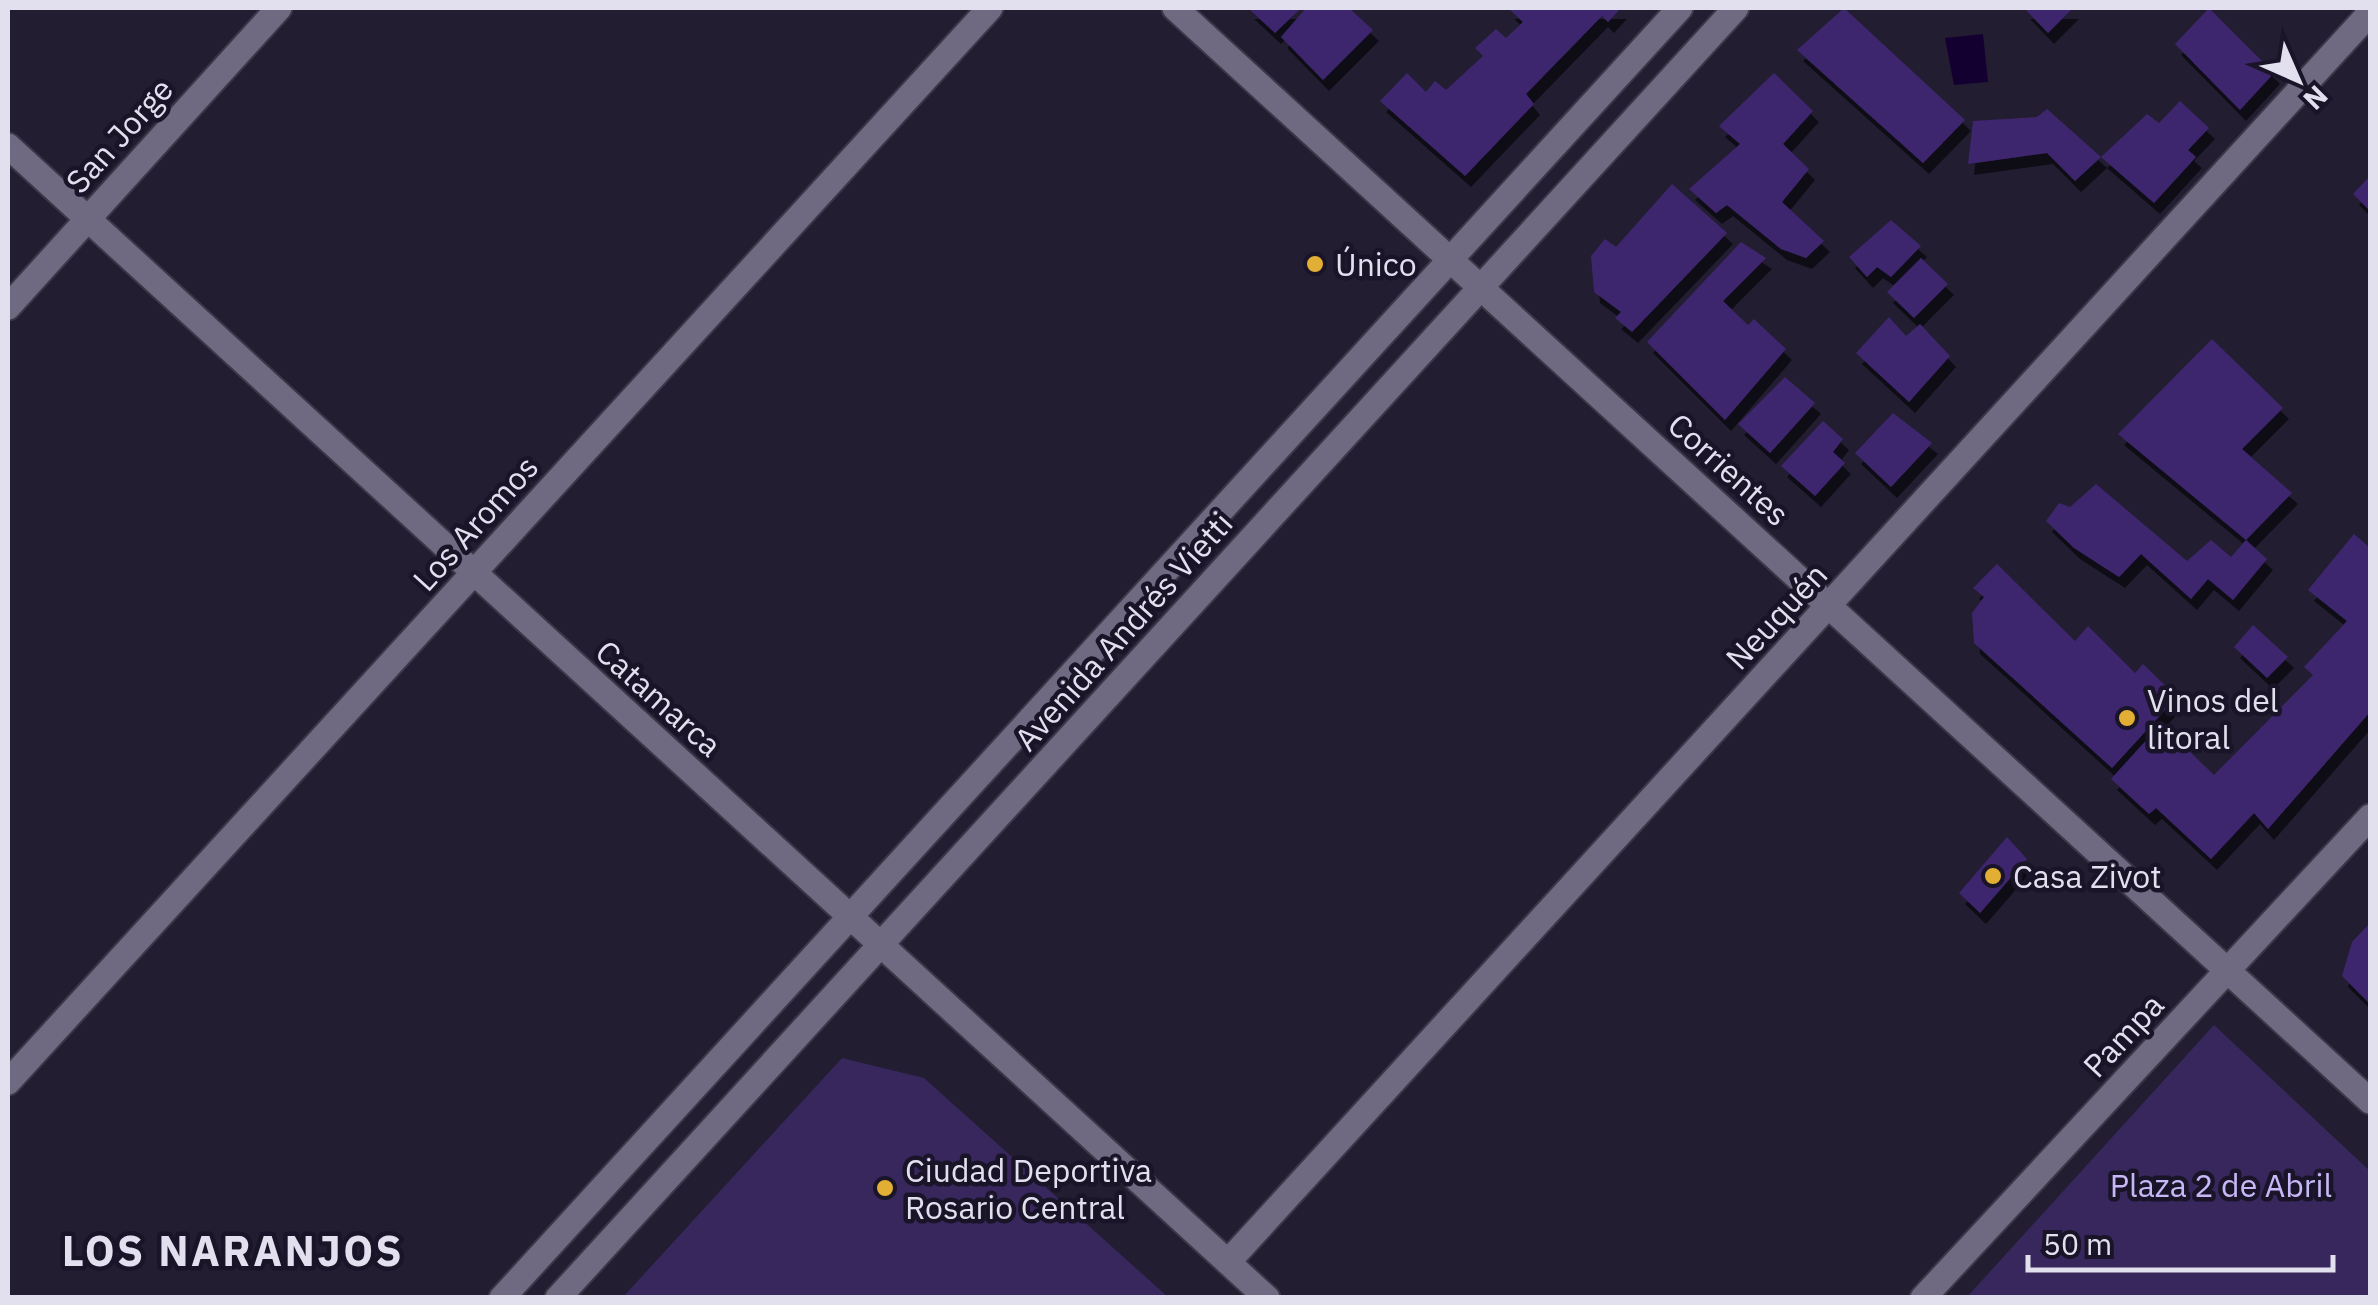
<svg xmlns="http://www.w3.org/2000/svg" width="2378" height="1305" font-family="'IBM Plex Sans',sans-serif">
<style>
.green{fill:#37275d}
.water{fill:#130031}
.building{fill:#3d266d;filter:url(#shadow)}
.lines{fill:none;stroke-linecap:round;stroke-linejoin:round}
.minor-casing{stroke:#3b3747;stroke-width:29}
.minor{stroke:#6f6a82;stroke-width:25}
.poi-dot{fill:#e2af34;stroke:#191427;stroke-width:4}
.labels{text-anchor:middle;dominant-baseline:central;stroke-width:9;stroke-linejoin:round;paint-order:stroke}
.street-label{font-size:32px;fill:#e2e0ee;stroke:#191427}
.poi-label{font-size:32px;fill:#e2e0ee;stroke:#191427;text-anchor:start}
.park-label{font-size:32px;fill:#c6b8f7;stroke:#191427}
.district-label{font-size:42px;font-weight:bold;letter-spacing:2.5px;fill:#e2e0ee;stroke:#191427}
</style>
<defs>
<filter id="shadow"><feDropShadow dx="6" dy="11" stdDeviation="0" flood-color="#0009"/></filter>
</defs>
<rect width="100%" height="100%" fill="#221d31"/>
<g class="green">
<polygon points="2214,1025 2370,1171 2370,1297 1967,1297"/>
<polygon points="842,1058 924,1078 1168,1297 623,1297"/>
</g>
<polygon class="water" points="1983,34 1988,82 1954,85 1945,38"/>
<g class="building">
<polygon points="1248,8 1301,8 1275,33"/>
<polygon points="1306,8 1349,8 1373,30 1323,80 1281,37"/>
<polygon points="1508,8 1621,8 1608,22 1602,16 1526,94 1534,104 1465,176 1380,101 1407,73 1426,92 1435,81 1446,90 1483,56 1475,48 1496,29 1506,38 1523,22"/>
<polygon points="1844,8 1965,120 1923,163 1797,50"/>
<polygon points="2024,8 2073,8 2048,33"/>
<polygon points="2209,8 2274,73 2240,110 2175,44"/>
<polygon points="1774,73 1813,111 1783,144 1809,169 1782,202 1824,241 1806,258 1781,249 1727,205 1716,213 1689,189 1740,144 1719,126"/>
<polygon points="2180,101 2209,128 2188,150 2196,157 2154,203 2101,157 2147,114 2159,123"/>
<polygon points="2047,109 2101,157 2075,181 2047,153 1968,164 1973,121 2037,117"/>
<polygon points="2370,176 2370,211 2353,194"/>
<polygon points="1672,184 1727,233 1632,332 1615,318 1621,312 1594,292 1591,256 1605,239 1616,247"/>
<polygon points="1891,220 1921,246 1891,277 1877,267 1867,277 1849,257"/>
<polygon points="1741,242 1766,258 1723,301 1748,325 1754,319 1786,349 1725,420 1647,342"/>
<polygon points="1921,258 1948,284 1914,318 1887,292"/>
<polygon points="1889,317 1906,336 1920,324 1950,356 1909,402 1856,353"/>
<polygon points="2212,339 2283,408 2242,449 2292,493 2246,540 2267,559 2233,600 2208,579 2191,599 2141,554 2119,577 2074,548 2046,521 2059,503 2070,507 2096,484 2187,561 2211,540 2231,557 2246,540 2118,434"/>
<polygon points="1785,377 1815,403 1770,453 1738,424"/>
<polygon points="1893,413 1932,443 1891,487 1855,453"/>
<polygon points="1823,421 1843,439 1833,452 1845,463 1815,496 1781,466"/>
<polygon points="2354,534 2370,548 2370,712 2268,829 2254,813 2211,859 2156,808 2149,814 2111,779 2161,724 2214,775 2313,675 2304,667 2347,621 2308,590"/>
<polygon points="1997,564 2075,641 2088,626 2135,673 2143,664 2177,697 2112,768 1974,643 1972,613 1984,597 1973,588"/>
<polygon points="2253,625 2288,657 2267,678 2234,647"/>
<polygon points="2007,837 2027,859 1980,913 1959,893"/>
<polygon points="2370,923 2370,1004 2342,976 2352,942"/>
</g>
<g class="lines">
<g class="minor-casing">
<g id="minor">
<polyline points="1175,8 2370,1101"/>
<polyline points="8,146 1267,1298"/>
<polyline points="8,307 279,8"/>
<polyline points="8,1082 990,8"/>
<polyline points="1228,1262 2370,13"/>
<polyline points="502,1298 1680,8"/>
<polyline points="558,1298 1736,8"/>
<polyline points="1923,1298 2370,817"/>
</g>
</g>
<use href="#minor" class="minor"/>
</g>
<g class="poi-dot">
<circle cx="1315" cy="264" r="10"/>
<circle cx="2127" cy="718" r="10"/>
<circle cx="1993" cy="876" r="10"/>
<circle cx="885" cy="1188" r="10"/>
</g>
<g class="labels">
<g class="street-label">
<text transform="translate(119 135) rotate(-48)">San Jorge</text>
<text transform="translate(1729 469) rotate(42)">Corrientes</text>
<text transform="translate(475 523) rotate(-48)">Los Aromos</text>
<text transform="translate(1776 616) rotate(-47)">Neuquén</text>
<text transform="translate(1123 631) rotate(-48)">Avenida Andrés Vietti</text>
<text transform="translate(659 698) rotate(42)">Catamarca</text>
<text transform="translate(2123 1035) rotate(-47)">Pampa</text>
</g>
<g class="poi-label">
<text x="1335" y="264">Único</text>
<text x="2147" y="700">Vinos del<tspan x="2147" dy="37">litoral</tspan></text>
<text x="2013" y="876">Casa Zivot</text>
<text x="905" y="1170">Ciudad Deportiva<tspan x="905" dy="37">Rosario Central</tspan></text>
</g>
<g class="park-label">
<text x="2221" y="1185">Plaza 2 de Abril</text>
</g>
<g class="district-label">
<text x="233" y="1250">LOS NARANJOS</text>
</g>
</g>
<rect width="2378" height="1305" fill="none" stroke="#e2e0ee" stroke-width="20"/>
<g transform="translate(2298 80) rotate(135)" stroke="#191427" stroke-width="8" paint-order="stroke">
<path d="M0-8L18 38L0 25L-18 38Z" fill="#e2e0ee"/>
<text y="-15" font-size="28" font-weight="bold" text-anchor="middle" fill="#e2e0ee">N</text>
</g>
<path d="M2028 1255v15h305v-15" fill="none" stroke="#e2e0ee" stroke-width="5"/>
<text x="2043" y="1255" font-size="30" fill="#e2e0ee" stroke="#191427" stroke-width="8" paint-order="stroke">50 m</text>
</svg>
